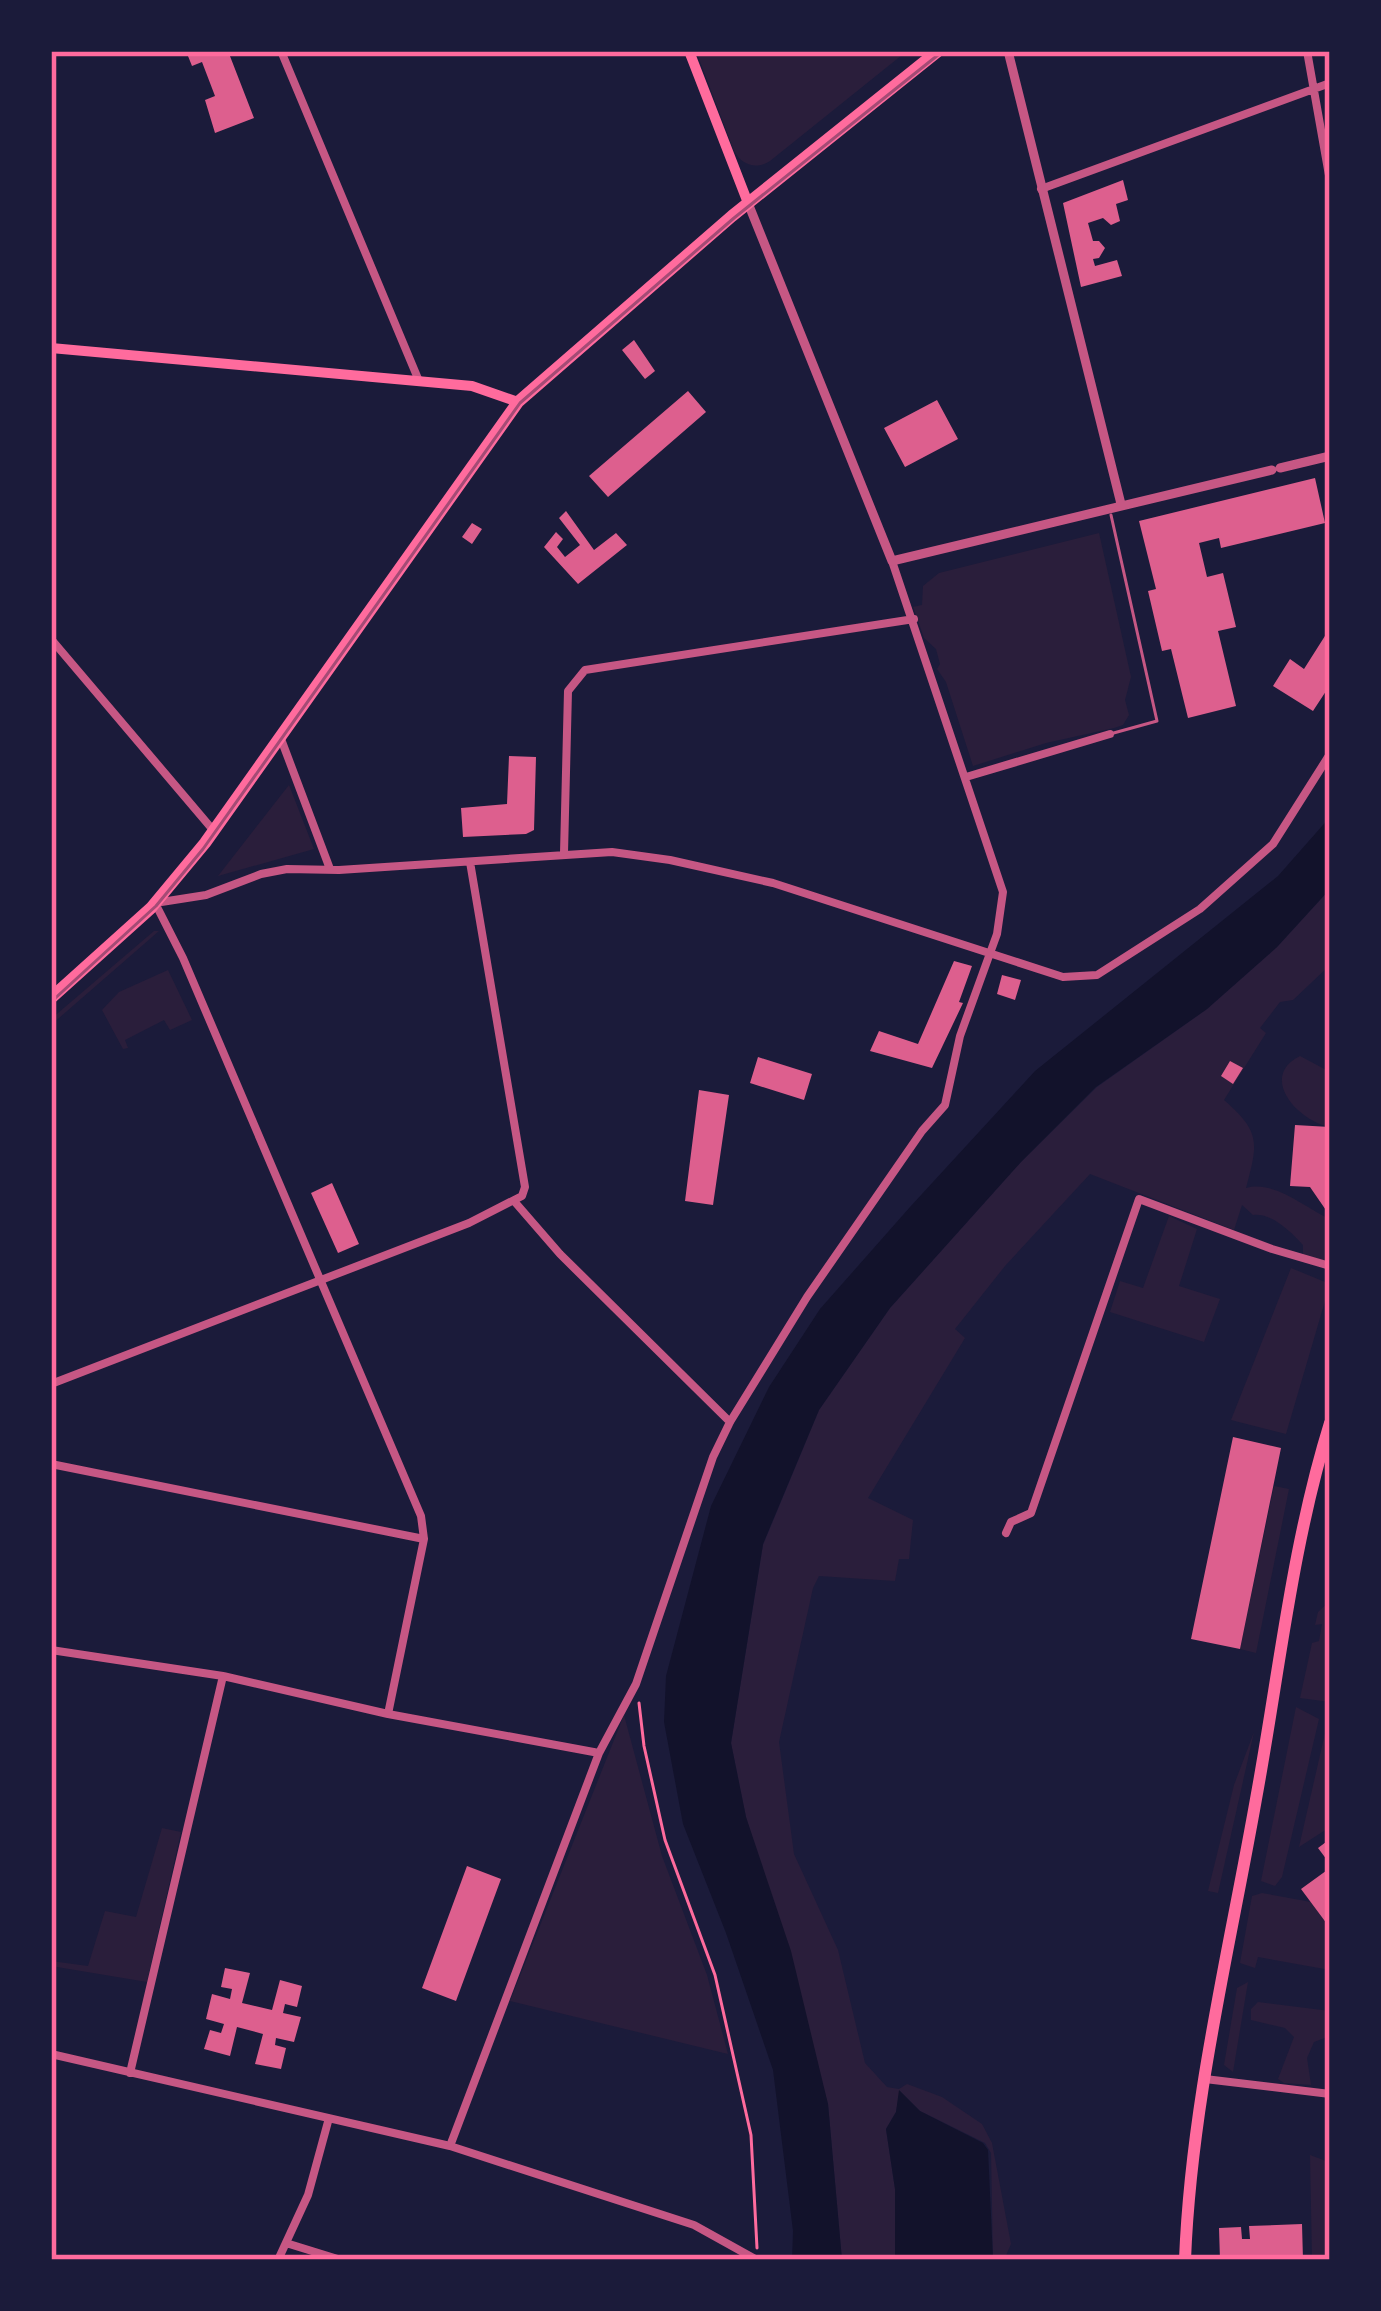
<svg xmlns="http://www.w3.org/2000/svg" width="1381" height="2311" viewBox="0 0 1381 2311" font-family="Rubik,sans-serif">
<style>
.green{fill:#2a1e3b}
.water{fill:#12122b}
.building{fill:#dd5f8e}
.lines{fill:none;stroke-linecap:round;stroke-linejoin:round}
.path{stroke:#ff6b9d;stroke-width:3}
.service{stroke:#c65784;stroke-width:3}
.minor{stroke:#c65784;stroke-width:8}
.tertiary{stroke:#c65784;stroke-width:9}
.secondary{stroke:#ff6b9d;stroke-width:10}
.primary{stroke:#ff6b9d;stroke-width:12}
.tram{stroke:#a44b75;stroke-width:3}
.neatline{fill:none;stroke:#ff6b9d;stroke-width:4.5}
</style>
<rect width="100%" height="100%" fill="#1b1b3a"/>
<path class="green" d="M696,51h211l-137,110c-14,9 -28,4 -36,-10z
M1099,533l32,144 -6,23 4,15 -6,10 -9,3 -68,15 -73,23 -27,-84 -9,-13 3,-5 -4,-15 -12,-11 -11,-31 9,-2 1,-19 16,-13z
M289,785l25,64 -96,27z
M1330,889v76l-37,35 -13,2 -20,26 6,5 -42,67c37,32 34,43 22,88 29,-8 59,20 84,31v44l-27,-9v-9c-13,-14 -31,-32 -50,-30l-11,-10 -8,25 -144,-56 -85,92 -50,63 10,9 -97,160 45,22 -4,39h-10l-4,22 -76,-5 -6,12 -34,154 15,112 44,96 27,113 22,24 12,2 8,-5 35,13 40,27 10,19 19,101 -7,16h-11l-2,-107 -6,-10 -65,-32 -20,-20 -4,21 -10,17 9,60v71h-53l-14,-156 -82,-287 -15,-74 32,-198 56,-135 71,-102 131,-146 76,-75 110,-78 70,-62z
M154,931h5l-108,94v-6z
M168,970l24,50 -22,10 -6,-10 -39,20 3,8 -5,1 -21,-39 17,-18z
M1300,1056l30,16v55c-32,-6 -72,-50 -30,-71z
M1169,1216l28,13 -18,57 41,13 -16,43 -94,-30 10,-31 23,7z
M1291,1268l39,16 -44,150 -55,-14z
M1274,1486l15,3 -33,164 -16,-4z
M1330,1601v101l-30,-4 12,-55 7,-2 3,-17 -7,1 3,-13z
M1296,1707l23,12 -37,158 -7,9 -14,-5z
M624,1715l38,141 45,119 21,79 -218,-53z
M1330,1717v110l-31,20 29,-127z
M1254,1732l-36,161 -10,-2 26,-106z
M162,1828l19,4 -34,150 -96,-16v-5l37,5 17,-55 31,6z
M1262,1893l49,9 19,26v42l-72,-13 -3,11 -15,-5 12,-67z
M1248,1982l-15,90 -9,-7 13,-77z
M1258,2002l72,9v25l-16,6 -7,16 4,27 -27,-2 -6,-4 16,-42 -9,-9 -34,-8v-11z
M1310,2155l16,6 4,7v92h-18z"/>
<path class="water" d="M1330,817v72l-53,58 -70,62 -111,78 -75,75 -131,146 -71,102 -56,134 -32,199 15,74 45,134 37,153 14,156h-50l1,-29 -20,-161 -47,-137 -43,-109 -19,-102 2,-46 45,-170 58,-119 51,-78 90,-102 125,-136 243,-195z
M899,2090l21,21 63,32 5,7 5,110h-98v-71l-9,-60 10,-17z"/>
<path class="building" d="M186,51h42l26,67 -39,15 -10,-33 10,-4 -13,-34 -10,4z
M1123,180l5,20 -12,4 4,17 -9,4 -8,-7 -15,5 5,18h6l6,7 -6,10 -6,1 2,7 22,-6 5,16 -41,11 -18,-84z
M634,340l21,31 -10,8 -23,-29z
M688,391l18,21 -98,85 -19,-21z
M937,400l21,39 -53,28 -21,-39z
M1315,478l10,45 -104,25 -2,-10 -20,5 8,34 16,-4 13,54 -18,4 18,75 -48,12 -17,-69 -9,2 -14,-60 8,-2 -17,-68z
M566,511l28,39 22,-17 11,12 -49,39 -34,-37 12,-15 7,7 -6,8 8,10 15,-12 -21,-27z
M472,523l10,6 -10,15 -10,-7z
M1330,628v57l-17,26 -40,-25 17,-27 14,10z
M509,756l27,1 -2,73 -8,4 -63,3 -2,-29 46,-4z
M954,961l18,5 -13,36 4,1 -31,65 -62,-17 9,-20 39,13z
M1002,975l19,5 -6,20 -18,-6z
M758,1057l54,17 -8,26 -54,-17z
M1230,1061l13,7 -10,16 -12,-8z
M699,1090l30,5 -16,110 -28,-4z
M1295,1125l35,2v89l-20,-29 -20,-1z
M332,1183l27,61 -21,9 -27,-60z
M1233,1437l48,11 -41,201 -49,-10z
M1330,1839v25l-12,-16z
M467,1866l34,13 -45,122 -34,-13z
M1330,1868v60l-29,-39z
M225,1968l25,5 -8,30 30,7 8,-30 22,6 -5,21 -12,-3 -2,9 18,4 -7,25 -18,-4 -1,7 11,3 -5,21 -26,-5 8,-30 -26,-7 -7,29 -26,-7 6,-19 11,3 3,-9 -18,-5 6,-25 18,5 2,-10 -11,-2z
M1302,2224l1,36h-83l-1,-32 22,-1 1,12h8l-1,-13z"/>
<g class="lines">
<path class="path" d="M639,1703l5,43 21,94 50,135 36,160 6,113"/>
<path class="service" d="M1110,734l47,-13 -46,-206"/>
<path class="minor" d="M281,51l138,330
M1307,51l23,130
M1041,189l289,-106
M51,639l162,191
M281,739l49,130
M966,777l144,-43
M564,853l4,-162 17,-21 329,-51
M514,1201l46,53 170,168
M51,1384l418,-161 53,-27 3,-9 -55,-325
M51,1464l373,75
M1006,1533l5,-11 20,-9 108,-314 133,50 58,17
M51,1650l172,26 165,38 211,39
M388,1714l36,-175 -3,-23 -238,-558 -28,-55 51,-8 55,-21 26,-5 52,1 273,-18 58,8 103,23 290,94 34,-2 103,-66 73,-65 57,-90
M51,2054l399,92 244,79 63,35
M130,2073l93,-397
M1205,2079l125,15
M450,2146l149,-393 37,-69 77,-227 17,-35 77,-125 115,-166 23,-26 15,-69 37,-102 6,-42 -111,-331
M286,2243l55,17
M278,2260l30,-65 21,-77"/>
<path class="tertiary" d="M1008,51l113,453
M748,203l144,358 380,-91
M1280,468l50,-12"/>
<path class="secondary" d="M689,51l59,152
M51,348l421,38 46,16"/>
<path class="primary" d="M51,998l100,-90 54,-65 313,-441 214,-186 206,-165
M1185,2260c6,-155 44,-308 71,-461 23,-125 36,-254 74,-376"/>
<path class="tram" d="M51,1002l105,-96 47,-57 317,-446 214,-185 209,-167"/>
</g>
<rect width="1381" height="2311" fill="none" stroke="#1b1b3a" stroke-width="108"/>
<rect x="54" y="54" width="1273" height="2203" class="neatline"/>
</svg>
